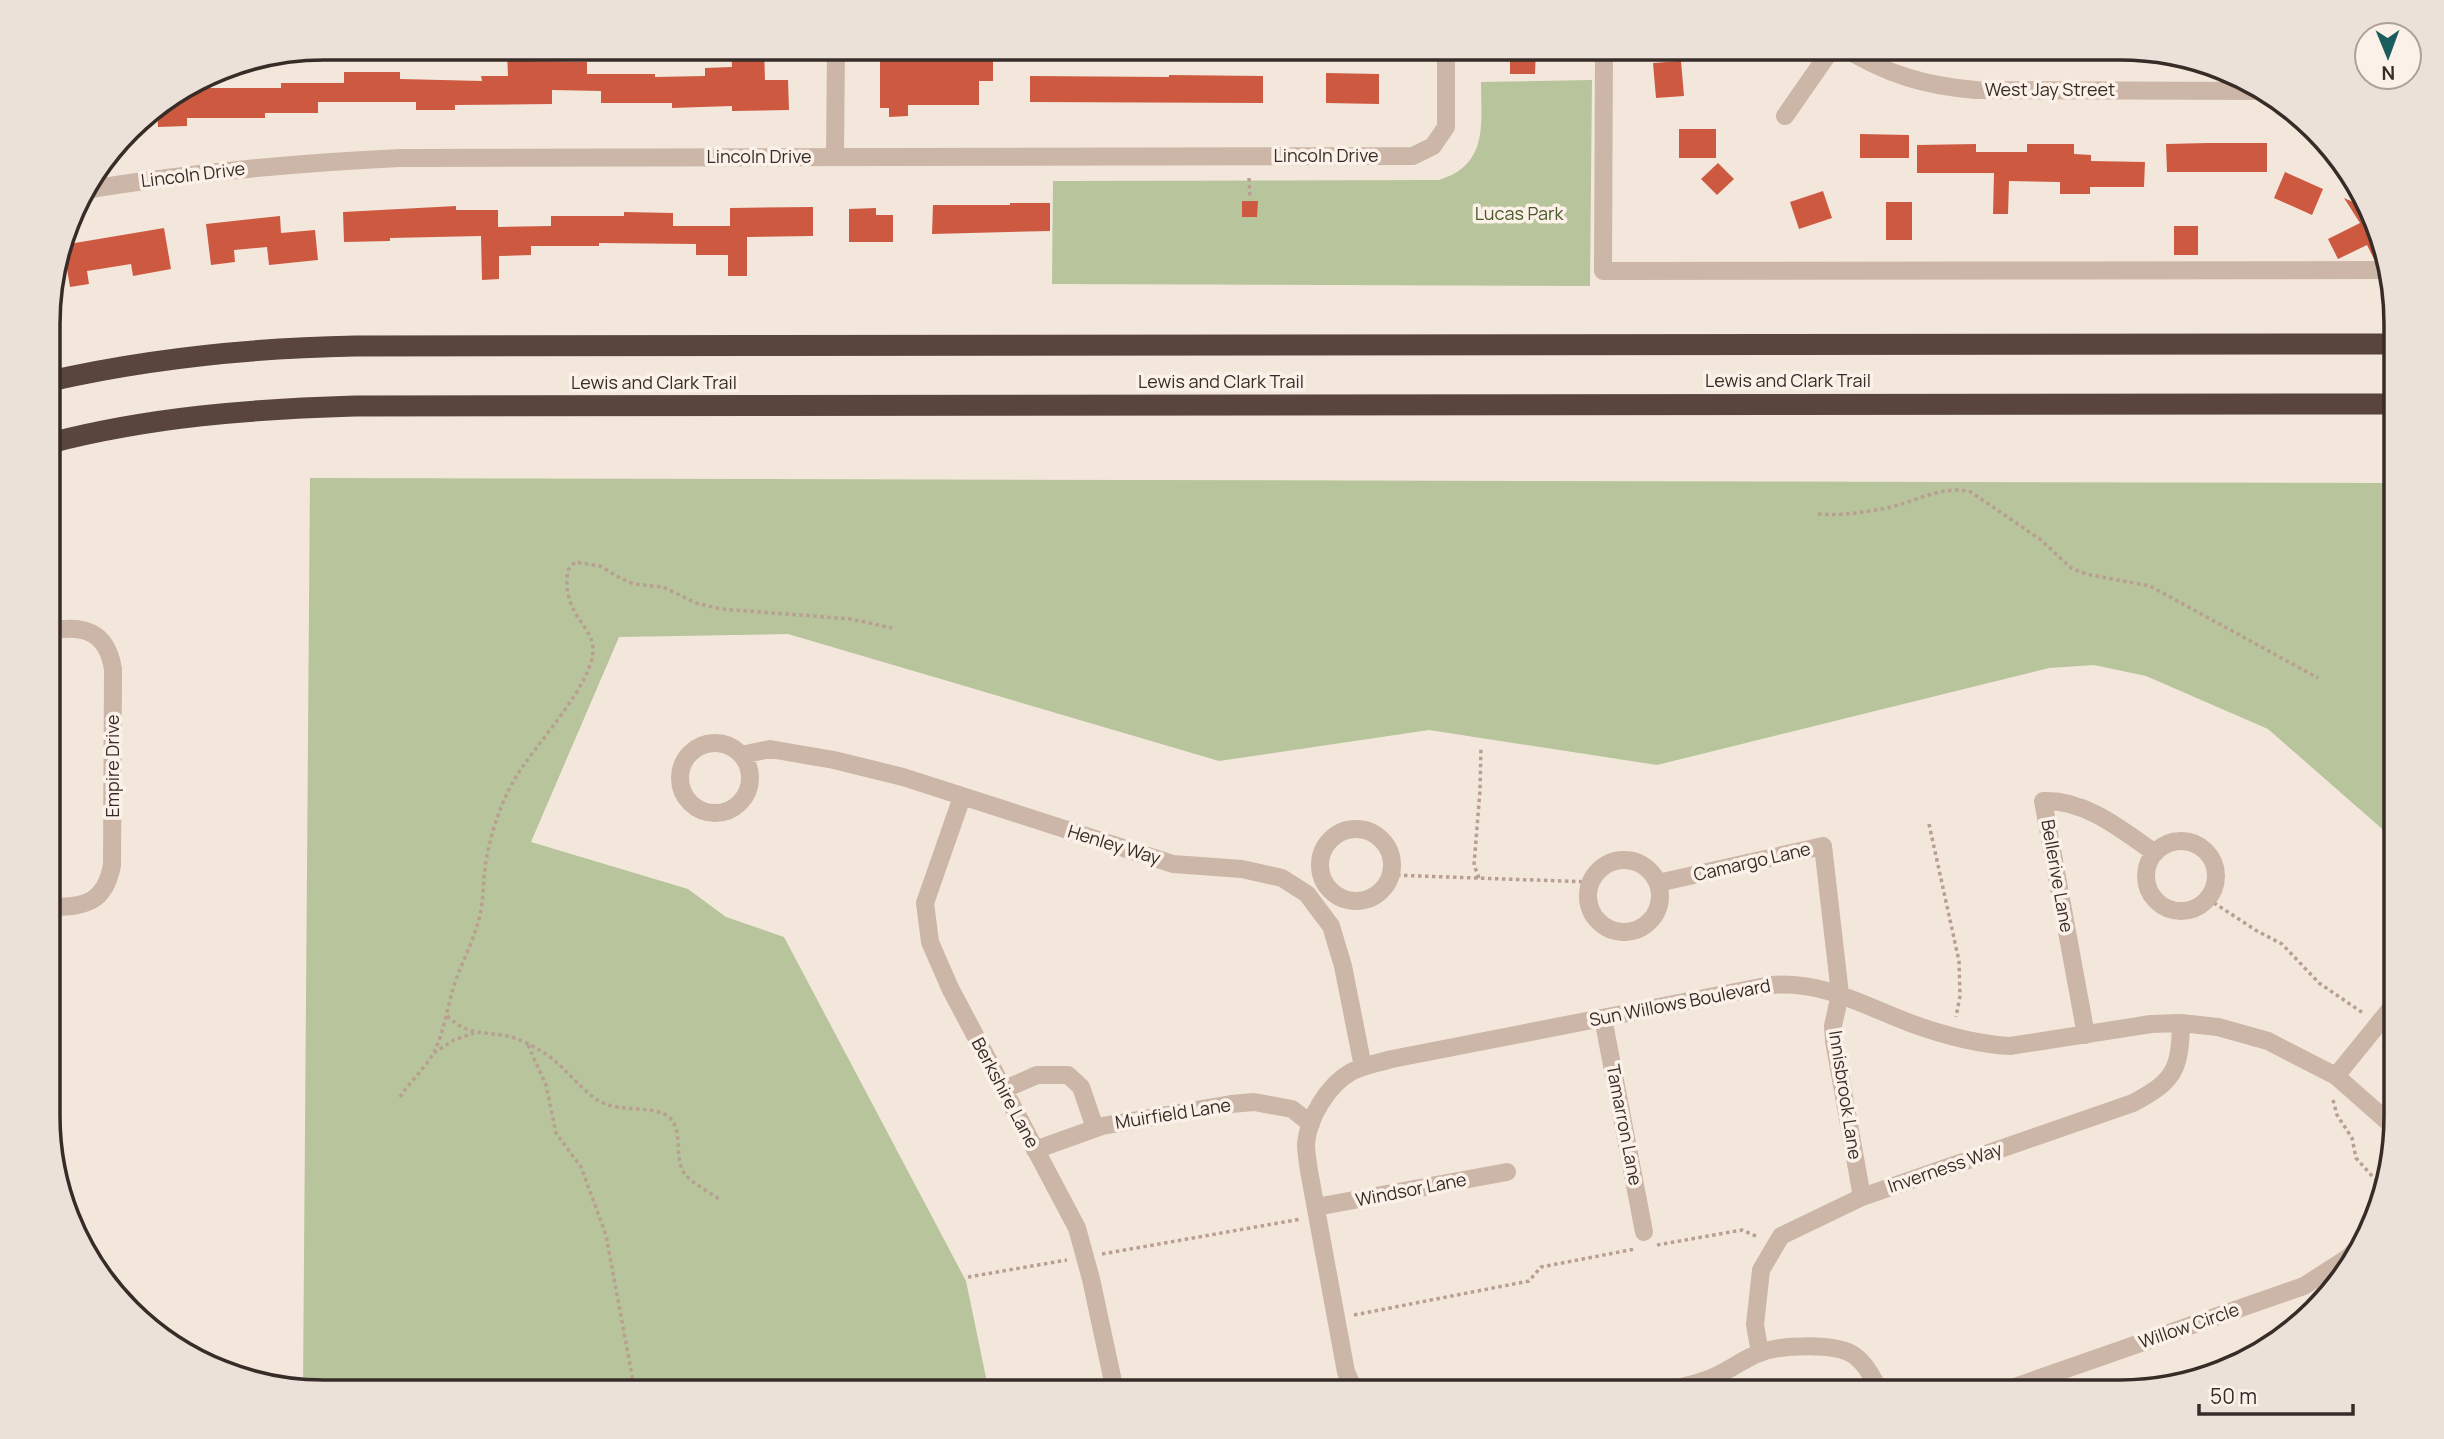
<svg xmlns="http://www.w3.org/2000/svg" width="2444" height="1439" viewBox="0 0 2444 1439" font-family="Manrope,sans-serif">
<style>
.green{fill:#b8c49b}
.building{fill:#cd5a40}
.lines{fill:none;stroke-linecap:round;stroke-linejoin:round}
.path{stroke:#b89f91;stroke-width:3.5;stroke-dasharray:3.5 3.5;stroke-linecap:butt}
.minor{stroke:#ccb6a7;stroke-width:18}
.highway{stroke:#5a453e;stroke-width:21}
.labels{text-anchor:middle;stroke-width:7;stroke-linejoin:round;paint-order:stroke}
.street-label{font-size:18px;fill:#382c28;stroke:#fbf1e8}
.park-label{font-size:18px;fill:#4a582a;stroke:#fbf1e8}
.rim{fill:none;stroke:#382c28;stroke-width:3.5}
</style>
<rect width="100%" height="100%" fill="#f3e7dc"/>
<path class="green" d="M1592,80l-2,206 -538,-2 1,-103 386,-1c50,-15 42,-57 42,-98z
M310,478l2086,5v358l-128,-112 -122,-53 -52,-11 -45,3 -392,97 -228,-35 -210,31 -431,-127 -169,3 -88,205 157,47 38,28 58,20 182,344 23,111h-666l-20,-3z"/>
<path class="building" d="M731,47h33l1,33h23l1,30 -57,1v-5l-60,2v-5h-71v-12l-49,-1v14l-97,1v5h-39v-8h-98v11h-53v5h-78v8l-29,1 -1,-21 29,-18h95v-5h63v-11h56v7l82,2 -1,-5h27l-1,-23h22v8l58,1v12h68v3l50,-1v-8l27,-1z
M909,47h24l1,10h59v24h-14v24h-71v11l-19,1v-9h-9v-47h29z
M1510,47h26l-1,27h-25z
M1681,61l3,35 -28,2 -3,-35z
M1326,73l53,1v30l-53,-1z
M1169,75l94,1v27l-233,-1v-26l139,1z
M1679,129h37v29h-37z
M1860,134l49,1v23h-49z
M2208,143h59v29h-100l-1,-28z
M1976,144v8h51v-8h47v10l17,1v6l54,1 -1,25h-54v7h-30v-12l-51,-1 -1,33h-15l1,-41h-77v-28z
M1718,163l16,16 -17,16 -16,-16z
M2285,172l38,17 -11,26 -38,-17z
M1823,191l9,27 -33,11 -9,-27z
M2344,198l25,11 13,26 5,24h-13l-7,-14 -29,14 -10,-20 32,-16z
M1242,201h16l-1,16h-15z
M1886,202h26v38h-26z
M1010,203h40v28l-118,3 1,-29h77z
M456,206v4h42v17l53,-1v-10h73v-4l49,1v13h57v-18l83,-1v29l-66,1v39h-19v-21h-32v-11l-97,-1v3h-68v9l-32,1v23l-17,1 -1,-44 -91,2v3l-46,1 -1,-30z
M876,208v7h17v27h-44v-33z
M280,216l1,17 34,-3 3,30 -49,5 -2,-18 -33,3 1,12 -24,3 -5,-41z
M2174,226h24v29h-24z
M164,228l7,41 -38,7 -2,-12 -44,7 2,13 -19,3 -7,-42z"/>
<g class="lines">
<path class="path" d="M1249,178l1,21
M1818,514c26,2 51,-2 77,-8 25,-7 50,-21 76,-14l70,48 30,28 15,6 64,12 168,92
M1929,824l30,137 1,35 -4,21
M1390,875l201,7
M1479,878l-5,-13 6,-75 1,-43
M2208,899l49,32 25,13 37,39 44,30
M447,1016c22,20 34,15 60,20 11,2 24,9 34,15 23,13 42,43 62,52 19,9 54,2 67,15 14,15 3,40 15,56 8,10 25,18 35,26
M528,1045l18,40 10,48 25,34 25,68 29,157
M434,1053l20,-13 20,-7
M400,1097c10,-16 27,-30 35,-47 9,-19 12,-41 18,-61 7,-24 20,-46 26,-70 5,-19 4,-39 7,-58 5,-28 14,-56 28,-81 18,-32 80,-96 79,-131 0,-13 -10,-23 -16,-33 -9,-15 -12,-29 -9,-46l7,-8 25,4 22,13 12,5 29,3 33,16 25,6 130,10 41,9
M2333,1100l4,15 15,23 4,20 17,19 8,6
M1657,1245l85,-15 16,7
M1102,1254l199,-35
M968,1277l99,-17
M1354,1315l175,-34 12,-14 94,-18"/>
<path class="minor" d="M1604,47l-1,224 786,-1
M1843,47c42,27 83,39 133,43l290,1
M1785,116l48,-69
M835,157l1,-110
M84,190c105,-17 210,-27 316,-32l1013,-2 20,-10 13,-19v-80
M50,631c34,-7 57,1 63,38l-1,196c-7,38 -27,42 -62,42
M680 778a35 35 0 1 1 70 0a35 35 0 1 1-70 0Z
M741,755l29,-6 64,11 69,17 270,87 69,5 40,9 25,16 24,32 12,40 20,101
M962,797l-37,106 5,39 20,46 127,240 14,51 24,112
M1320 865a36 36 0 1 1 72 0a36 36 0 1 1-72 0Z
M2146 876a35 35 0 1 1 70 0a35 35 0 1 1-70 0Z
M1588 896a36 36 0 1 1 72 0a36 36 0 1 1-72 0Z
M1658,883l165,-37 17,148 -7,32 1,15 28,156
M1603,1018l41,214
M2086,1035l-43,-234c42,-2 79,29 112,52
M2336,1076l60,-74
M1003,1090l34,-15h31l13,12 14,41
M1035,1150l67,-24 129,-22 23,-2 38,7 19,15
M1316,1207l191,-35
M1760,1353l-5,-28 6,-55 20,-34 81,-39 271,-94c42,-22 47,-34 48,-80
M1355,1391l-9,-19 -37,-201c-1,-8 -3,-18 -3,-27 2,-26 22,-59 45,-72 13,-7 27,-9 41,-13l379,-74c53,-4 91,20 139,38 33,12 65,21 100,23l141,-22 30,-1 37,4 50,14 68,35 60,53
M1664,1391c14,-3 29,-6 42,-11 19,-6 35,-20 53,-27 21,-8 78,-11 96,3 12,9 18,23 25,35
M2003,1391l301,-105 45,-29 14,-15"/>
<path class="highway" d="M50,381c101,-23 202,-33 305,-35l2041,-2
M50,443c100,-26 202,-34 305,-37l2041,-2"/>
</g>
<g class="labels">
<g class="street-label">
<text x="2050" y="96">West Jay Street</text>
<text x="1326" y="162">Lincoln Drive</text>
<text x="759" y="163">Lincoln Drive</text>
<text transform="translate(193 175) rotate(-7)" y="6">Lincoln Drive</text>
<text x="1788" y="387">Lewis and Clark Trail</text>
<text x="1221" y="388">Lewis and Clark Trail</text>
<text x="654" y="389">Lewis and Clark Trail</text>
<text transform="translate(113 766) rotate(-90)" y="6">Empire Drive</text>
<text transform="translate(1114 845) rotate(17)" y="6">Henley Way</text>
<text transform="translate(1752 862) rotate(-13)" y="6">Camargo Lane</text>
<text transform="translate(2057 876) rotate(80)" y="6">Bellerive Lane</text>
<text transform="translate(1680 1003) rotate(-11)" y="6">Sun Willows Boulevard</text>
<text transform="translate(1005 1093) rotate(62)" y="6">Berkshire Lane</text>
<text transform="translate(1845 1095) rotate(81)" y="6">Innisbrook Lane</text>
<text transform="translate(1173 1114) rotate(-9)" y="6">Muirfield Lane</text>
<text transform="translate(1624 1125) rotate(79)" y="6">Tamarron Lane</text>
<text transform="translate(1945 1168) rotate(-19)" y="6">Inverness Way</text>
<text transform="translate(1411 1190) rotate(-11)" y="6">Windsor Lane</text>
<text transform="translate(2189 1326) rotate(-19)" y="6">Willow Circle</text>
</g>
<g class="park-label">
<text x="1519" y="220">Lucas Park</text>
</g>
</g>
<path d="M0 0H2444V1439H0ZM324 60H2120A264 264 0 0 1 2384 324V1116A264 264 0 0 1 2120 1380H324A264 264 0 0 1 60 1116V324A264 264 0 0 1 324 60Z" fill="#ebe1d9" fill-rule="evenodd"/>
<path class="rim" d="M324 60H2120A264 264 0 0 1 2384 324V1116A264 264 0 0 1 2120 1380H324A264 264 0 0 1 60 1116V324A264 264 0 0 1 324 60Z"/>
<g transform="translate(2388 56) rotate(179)"><circle r="33" fill="#fbf1e8" stroke="#ada29b" stroke-width="2"/>
<path d="M0-5L12 26L0 18L-12 26Z" fill="#1b5c5c"/>
<text y="-10" font-size="19" font-weight="bold" text-anchor="middle" fill="#382c28">N</text>
</g>
<path d="M2199 1404v10h154v-10" fill="none" stroke="#382c28" stroke-width="3.5"/>
<text x="2210" y="1404" font-size="21" fill="#382c28" stroke="#fbf1e8" stroke-width="5" paint-order="stroke">50 m</text>
</svg>
